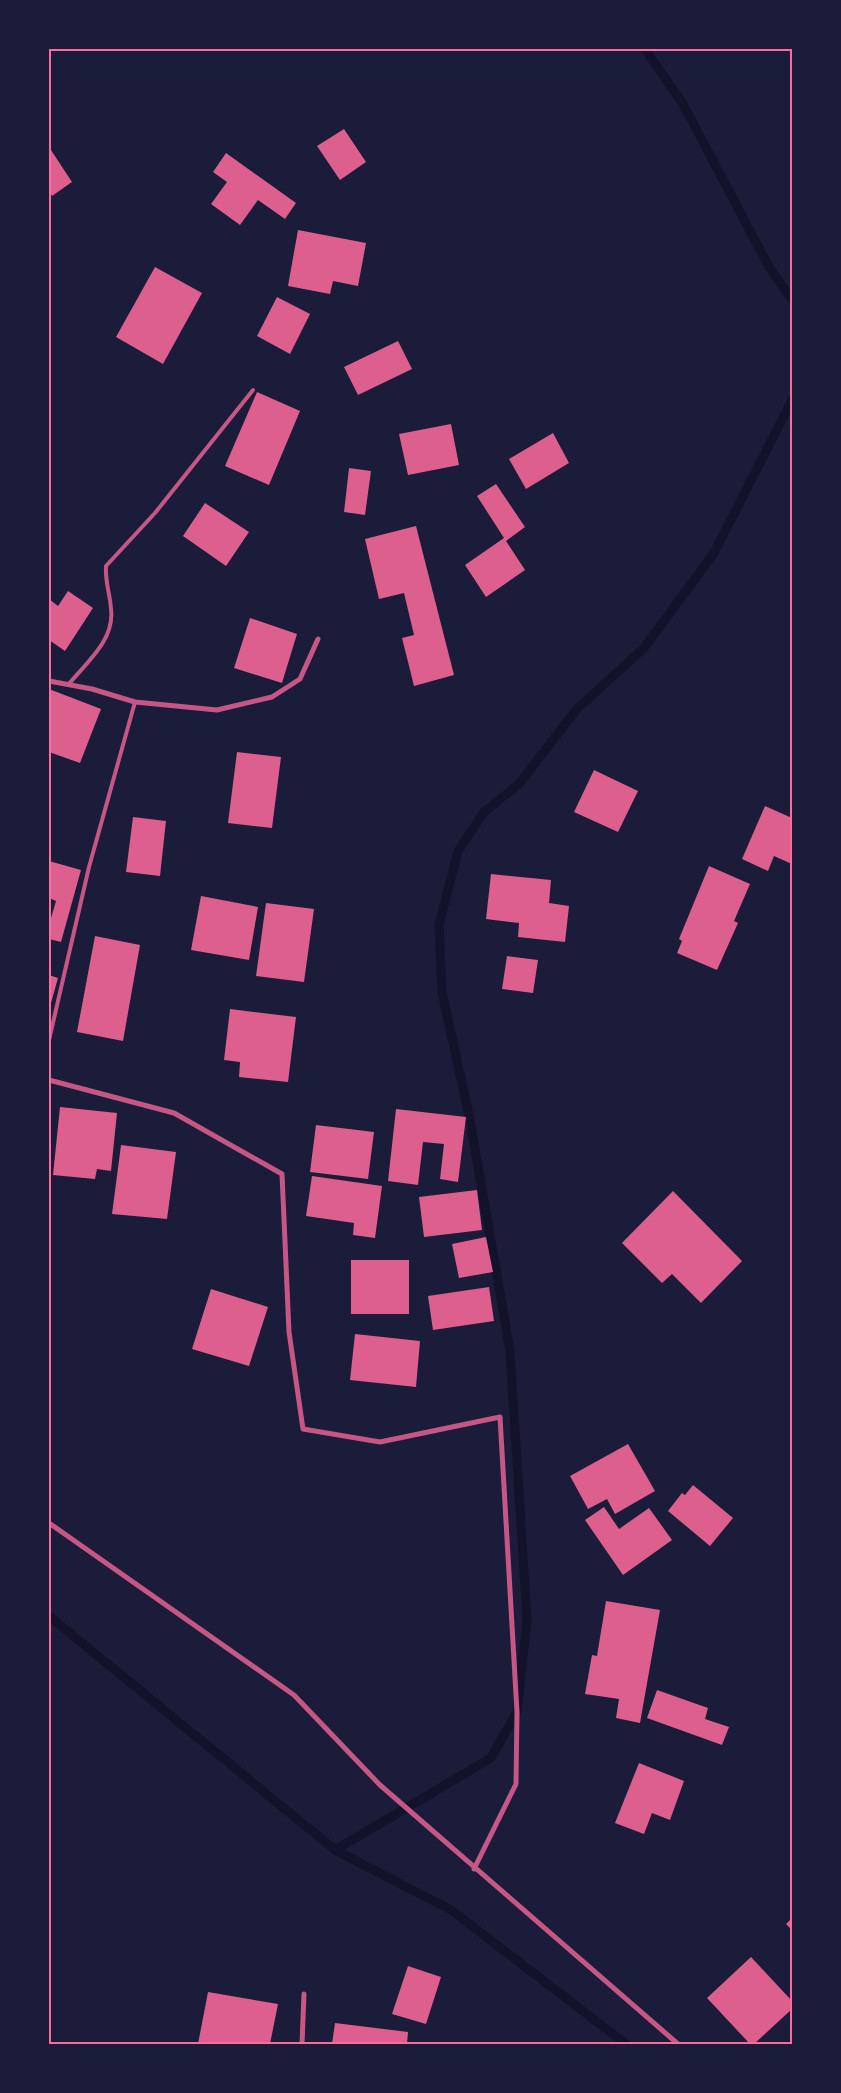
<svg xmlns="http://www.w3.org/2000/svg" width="841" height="2093" viewBox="0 0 841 2093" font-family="Jost,sans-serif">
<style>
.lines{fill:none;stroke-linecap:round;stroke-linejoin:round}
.stream{stroke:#12122b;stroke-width:9}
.building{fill:#dd5f8e}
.service{stroke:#c65784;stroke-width:4}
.minor{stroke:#c65784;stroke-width:5}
.neatline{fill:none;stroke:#ff6b9d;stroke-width:2}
</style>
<rect width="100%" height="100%" fill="#1b1b3a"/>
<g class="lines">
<path class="stream" d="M645,49l38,55 85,161 24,35
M49,1616l286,234 116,60 175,134
M335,1850l156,-92 26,-46 10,-92 -17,-269 -40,-231 -28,-128 -3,-67 19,-74 26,-39 35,-28 57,-74 68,-62 70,-95 78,-153"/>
</g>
<path class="building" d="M344,129l22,33 -26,18 -23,-34z
M49,147l23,35 -20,14 -3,-5z
M226,153l70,50 -11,16 -27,-19 -18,25 -29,-21 16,-22 -14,-10z
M298,230l68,13 -8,43 -25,-5 -3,13 -42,-8z
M155,267l47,26 -39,71 -47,-27z
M277,297l33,17 -20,40 -33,-18z
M398,341l14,28 -54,26 -14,-28z
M257,392l43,19 -31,74 -44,-19z
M451,424l8,41 -51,10 -9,-41z
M553,433l16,30 -43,26 -17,-30z
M349,468l22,3 -6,44 -21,-3z
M496,484l29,43 -19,14 19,29 -39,27 -21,-32 39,-27 -27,-42z
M205,503l44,29 -23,34 -43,-30z
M416,526l38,149 -40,11 -12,-48 12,-3 -10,-42 -25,6 -14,-60z
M68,591l25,17 -28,43 -16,-11v-41l9,7z
M250,618l47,16 -15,49 -48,-15z
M49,689l52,20 -21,54 -31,-11z
M237,752l44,5 -9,71 -44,-5z
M594,770l44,21 -20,41 -44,-20z
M765,806l27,12v46l-18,-8 -6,15 -26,-12z
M133,817l33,4 -6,55 -34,-4z
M49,861l32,9 -20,72 -12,-3v-22l2,1 5,-17 -7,-3z
M709,866l41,18 -16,37 4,2 -21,47 -40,-17 5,-12 -3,-2z
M491,874l60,6 -2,23 20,3 -4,36 -47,-5 1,-14 -33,-4z
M201,896l57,11 -9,53 -58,-10z
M266,903l48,6 -10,73 -48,-6z
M95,936l45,9 -17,96 -46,-9z
M507,956l31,4 -5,33 -31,-4z
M49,975l9,3 -9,32z
M230,1009l66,8 -8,65 -49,-5 1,-15 -16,-2z
M60,1107l57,6 -6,58 -14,-2 -2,10 -42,-4z
M396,1109l70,8 -8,65 -18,-3 4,-35 -21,-2 -5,43 -30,-4z
M316,1125l58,7 -6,47 -58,-7z
M121,1145l55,7 -9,67 -55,-5z
M312,1176l70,10 -7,52 -22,-3 1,-12 -48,-7z
M477,1190l5,40 -58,7 -5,-40z
M673,1191l69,70 -41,42 -29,-29 -10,9 -40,-40z
M486,1237l7,35 -34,6 -7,-34z
M351,1260h58v54h-58z
M489,1287l5,34 -61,9 -5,-34z
M211,1289l57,18 -19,59 -57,-17z
M355,1334l65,7 -4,46 -66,-7z
M628,1444l27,47 -40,23 -8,-15 -19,10 -18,-33z
M693,1485l40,33 -23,28 -42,-35 14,-18 3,2z
M604,1507l15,22 30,-21 23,32 -49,35 -38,-55z
M606,1601l54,9 -20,113 -24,-5 3,-19 -34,-5 7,-39 5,1z
M657,1690l51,18 -3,11 24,8 -7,18 -75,-27z
M639,1763l45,18 -14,39 -18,-7 -8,21 -29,-11z
M792,1918v12l-6,-6z
M751,1957l41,44v8l-38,35h-4l-43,-46z
M408,1966l33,11 -15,47 -34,-10z
M208,1992l70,12 -8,40h-72z
M335,2023l73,9 -1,12h-75z"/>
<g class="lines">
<path class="service" d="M68,685c18,-22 47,-45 43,-76 -1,-16 -6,-26 -5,-43l49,-53 98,-123
M49,1040l40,-173 46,-165"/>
<path class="minor" d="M49,681l43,8 43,13 82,8 55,-13 28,-18 18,-40
M49,1080l125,33 108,61 7,158 14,97 77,13 120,-25 17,295 -1,72 -42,85
M49,1523l245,172 86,90 298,259
M302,2044l2,-50"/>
</g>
<rect width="841" height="2093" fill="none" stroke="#1b1b3a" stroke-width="100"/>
<rect x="50" y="50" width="741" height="1993" class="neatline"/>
</svg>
